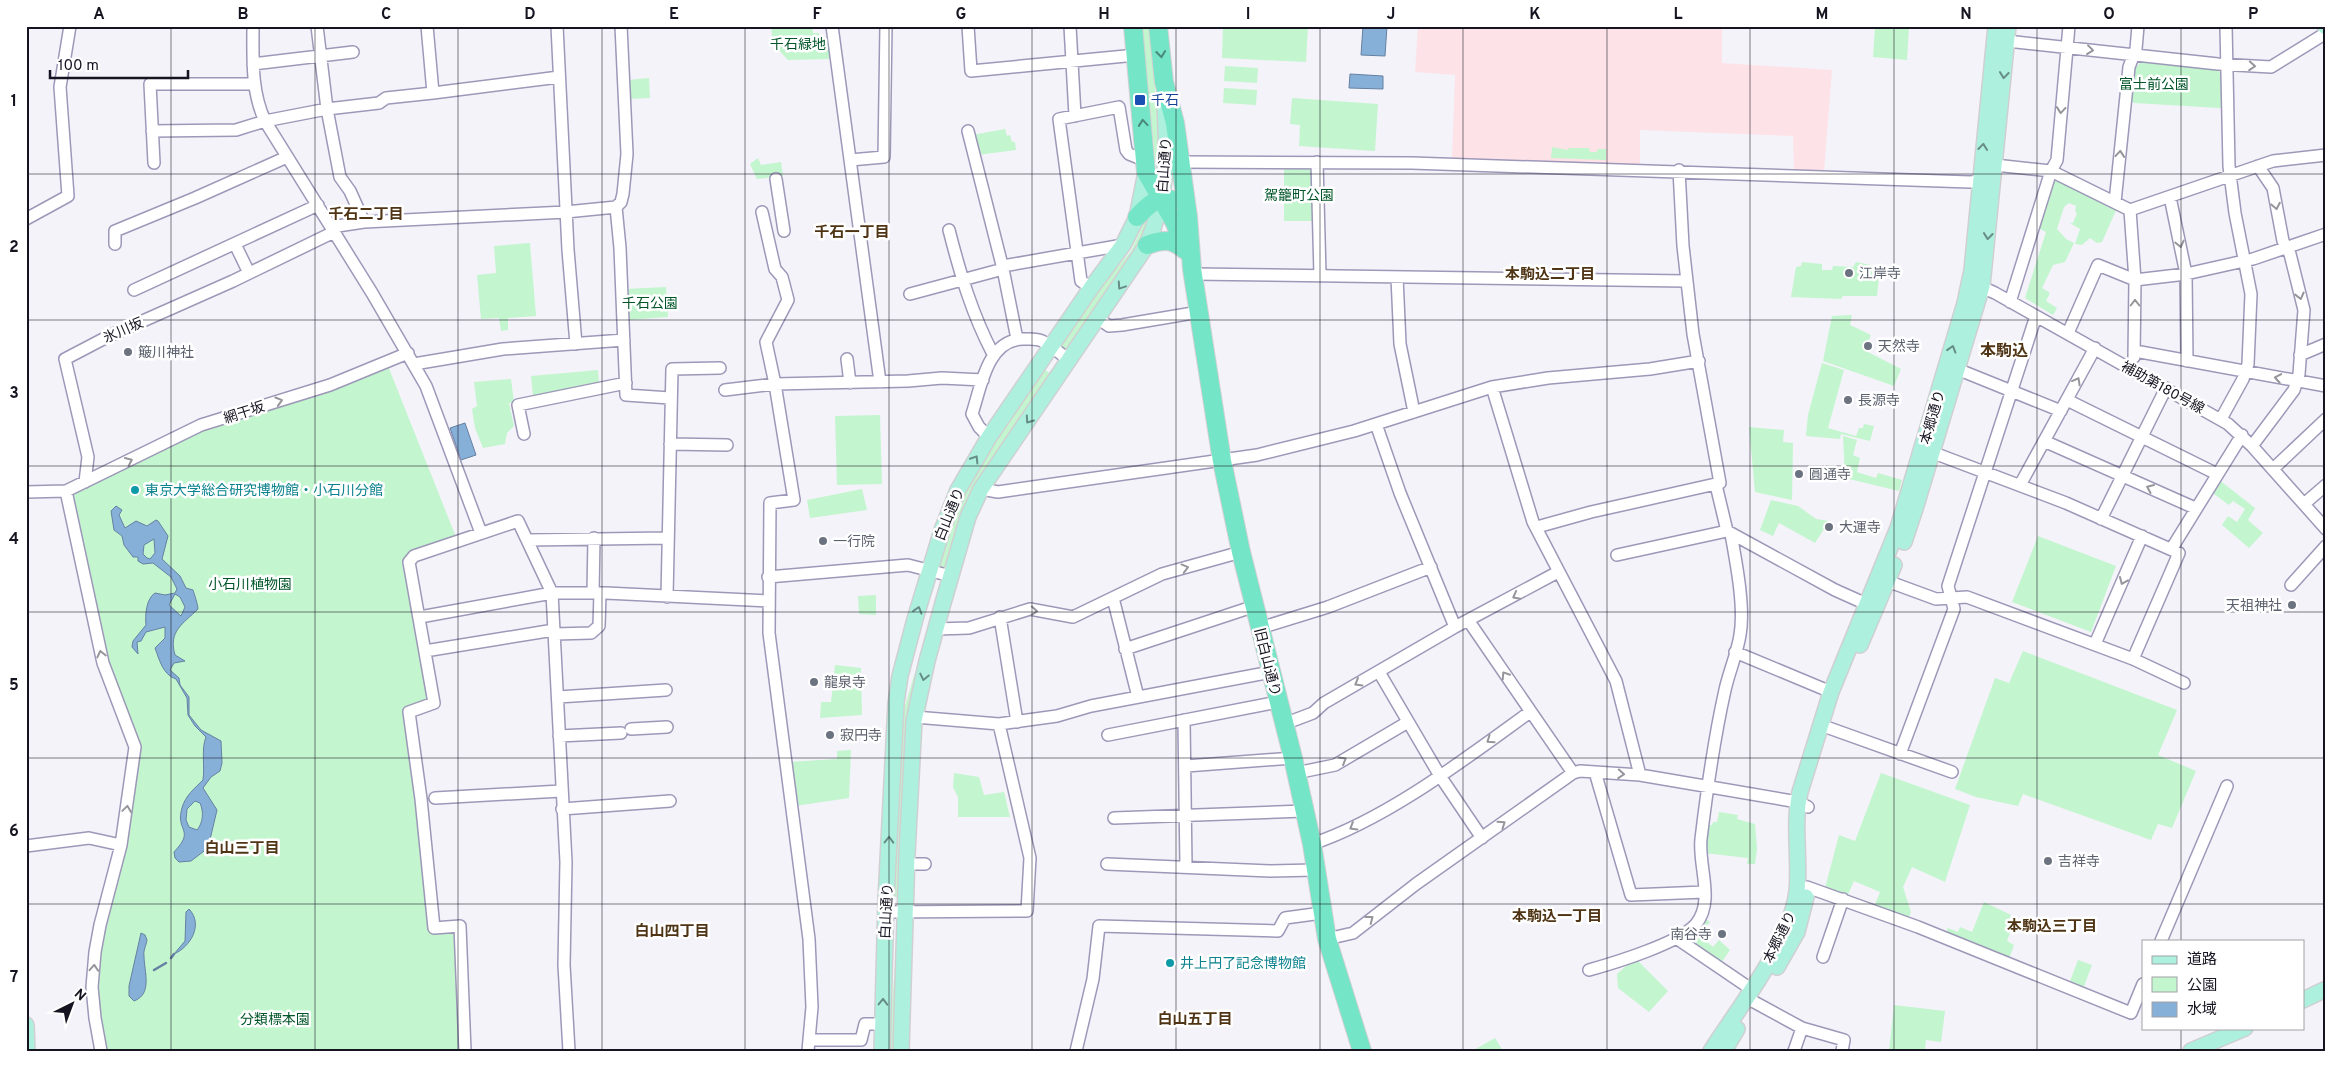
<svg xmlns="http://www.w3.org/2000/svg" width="2352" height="1077" viewBox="0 0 2352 1077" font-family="Overpass,'Noto Sans JP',sans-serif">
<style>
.commercial{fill:#fde3e7}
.green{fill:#c3f5ce}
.water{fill:#87b0d9;stroke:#6581a2;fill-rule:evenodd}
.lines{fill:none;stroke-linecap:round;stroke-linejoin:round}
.stream{stroke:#6581a2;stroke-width:2.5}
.minor-casing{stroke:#9d98b8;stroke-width:14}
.major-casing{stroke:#d0d0d2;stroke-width:18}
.highway-casing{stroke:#d0d0d2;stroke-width:20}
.minor{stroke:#fff;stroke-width:11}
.major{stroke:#acf0dd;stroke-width:15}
.highway{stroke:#74e6c7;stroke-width:18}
.oneway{stroke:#96959b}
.oneway2{stroke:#4a887c}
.oneway3{stroke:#688d88}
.grid{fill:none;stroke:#161420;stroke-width:1;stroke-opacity:0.55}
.transit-dot{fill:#1a4fb4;stroke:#fff;stroke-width:2}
.worship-dot{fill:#6b7280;stroke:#fff;stroke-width:2}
.culture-dot{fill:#0f9aa8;stroke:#fff;stroke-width:2}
.labels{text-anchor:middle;stroke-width:5;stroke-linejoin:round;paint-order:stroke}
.park-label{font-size:14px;fill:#005528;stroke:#fff}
.transit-label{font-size:14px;fill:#164399;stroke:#fff;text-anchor:start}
.street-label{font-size:14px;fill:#161420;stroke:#fff}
.worship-label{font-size:14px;fill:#5b616d;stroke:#fff;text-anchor:start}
.culture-label{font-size:14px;fill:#0d838f;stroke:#fff;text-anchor:start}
.neighbourhood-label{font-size:15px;font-weight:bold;fill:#4f3515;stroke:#fff}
.quarter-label{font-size:16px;font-weight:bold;fill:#4f3515;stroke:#fff}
.neatline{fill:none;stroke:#161420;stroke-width:2}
.grid-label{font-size:16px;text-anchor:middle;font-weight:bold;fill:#161420}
</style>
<rect width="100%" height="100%" fill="#f4f3fa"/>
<path class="commercial" d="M1418,26h304v37l110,7 -8,102 -30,-1 -1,-35 -153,-6v36l-188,-7 3,-84 -40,-3z"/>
<path class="green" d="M771,26h19v3l22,-3 1,7h6l2,8 8,-2 4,15 -4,5 -41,1 -15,-16z
M1142,26h8l10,120 -3,33z
M1223,26h85l-2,36 -84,-4z
M1875,26h34l-2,34 -34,-3z
M2142,61l74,7 5,6 1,32 -2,2 -86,-5 -5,-5 3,-27z
M1225,66l33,2 -1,15 -33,-2z
M649,78l1,20 -20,1 -2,-19z
M1224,88l33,2 -1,15 -33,-2z
M1292,98l86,6 -3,47 -76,-5 1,-21 -10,-1z
M1005,129l2,7 3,-1 2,7h3l1,8 -39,5 -5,-20z
M1552,147l16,3 1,-2h20l1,4h7v-3h9v11l-55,-2z
M758,158l3,7 20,-3 2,14 -26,3 -7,-15z
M1314,168v53h-30v-52z
M2052,174l65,34 -15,34 -5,1 -7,-5 -8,7 -7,-1 5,-15 -10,-6h3l4,-10 -2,-2 1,-5 -7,-3 -5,4 -7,22 9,10 8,4 -9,19 -12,3 -11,23 8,5 -4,8 11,7 -4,7 -28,-17 21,-66 -11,-6z
M1144,223l4,2 -8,20 -74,106 -4,-2 -1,-4 36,-53 34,-41z
M530,243l6,73 -28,2v12l-7,1 -2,-13 -18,1 -4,-44 19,-2 -2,-27z
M1802,262l20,2v6h10l1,-4 20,1 3,-5 24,5 -3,29h-34l-2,3 -50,-2 5,-30 5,-1z
M666,287l2,30 -41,3 -2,-31z
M1852,315l-2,10 21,10 -7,15 37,19 -7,17 -71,-25 9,-45z
M1822,363l22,7 -16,58 28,8 3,-8h4l1,-4 10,2 -4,15 -29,-7 -1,5 -34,-3 2,-21z
M388,366l68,171 -43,16 18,149 -24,8 24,220 25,-1 6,122h-356l-7,-25 -3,-50 9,-57 21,-75 15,-95 -11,-31 -25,-59 -36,-164 61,-28 75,-39z
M1044,369l7,5 -56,81 -15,26 -34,87 -6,1c-2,-8 3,-18 6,-26 20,-65 60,-119 98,-174z
M598,370l1,12 -66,14 -2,-20z
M511,379l3,23 -5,1 5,23 -7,7 -2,11 -22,4 -8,-20 -3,-19 5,-3 -3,-24z
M880,415l2,69 -45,1 -2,-69z
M1749,427l35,3 -1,12 10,1 -1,57 -37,-8z
M1843,436l14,4 -4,15 7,3 -3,14 19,6 2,-5 24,7 -3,11 -54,-13z
M2218,479l37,29 -7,12 15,13 -14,15 -27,-23 6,-9 9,6 8,-13 -12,-8 -4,4 -19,-14z
M862,489l5,21 -57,8 -3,-18z
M1771,500l27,6 18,13 13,2 -14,22 -36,-20 -6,13 -13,-6z
M2038,536l78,30 -25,66 -79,-30z
M876,595v20l-17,-1 -1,-18z
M926,636l-26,261h-8l9,-178z
M2023,651l154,59 -19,45 38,16 -24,57 -14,-4 -7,16 -128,-46 -5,12 -42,-9 -21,-8 40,-111 14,5z
M835,665l26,3 1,47 -42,3 1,-16h10z
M851,750l-2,48 -54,8 -7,-44 49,-3v-8z
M954,773l25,4 5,18 20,-3 6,25h-52v-20l-5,-10z
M1881,773l89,32 -25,77 -33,-15 -9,20 8,25 -3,8 -34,-13 6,-15 -26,-11 -7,16 -22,-9 14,-53 16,6z
M1719,812l19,3 -1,4 18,5 2,25 -2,15h-8l1,-6 -44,-5 1,-28h7l1,-3h4z
M1984,902l27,13 -3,6 5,3 -6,17 7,4 -6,17 -64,-25 4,-9 10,4 2,-5 12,5z
M1704,918l6,4 -11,13 14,12 6,-7 11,10 -11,16 -40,-28z
M897,941l-1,110h-8z
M1635,958l33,33 -19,21 -31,-24 -1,-14z
M2078,960l14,5 -9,24 -14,-5z
M1894,1005l51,6 -4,31 -15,-2 -1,11h-36z
M1495,1038l8,13h-31z"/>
<path class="water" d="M1363,26h24l-2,30 -24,-1z
M1350,74l33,2v13l-34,-1z
M465,423l11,32 -15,5 -11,-32z
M116,506l6,4 -3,5 6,13 11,-7 11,5 9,-6 2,1 10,15 -6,23 18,17 6,12 7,2c1,3 5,15 5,19 -15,15 -30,22 -23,46l10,6 -11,2 -4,7 9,8 1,7 9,12v18l12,15 20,11 1,22 -2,8 -9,6 -8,11 14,22 -9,38 -17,13 -12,1 -4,-4 -1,-6c22,-23 1,-20 8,-44 3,-12 13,-20 21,-28 2,-14 -2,-31 3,-43l-11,-11 -7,-11 -1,-17 -11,-19c-13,-4 -17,-20 -21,-31l10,-10v-11l-19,5 -5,9 -4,1 1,12 -6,-7 1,-6 13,-16c-1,-10 0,-26 9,-32l10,2 10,-2 2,-4 -6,-12 -18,-14 -10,1 -5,-3v-4h-5l-9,-12 -2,-9 -8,-6 -3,-19zM154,539l1,14 -5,6 -3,-1 -4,-4 1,-9zM175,594l5,3 5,10 -4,9 -12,-11zM195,801l5,2c4,9 3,20 -3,27l-8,-3 -3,-7 1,-11z
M189,909c15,16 1,38 -15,45l11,-13 1,-29z
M141,933l4,2 2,5c-1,6 -4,11 -3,16 0,15 9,38 -10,45l-5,-5v-10z"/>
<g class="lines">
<path class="stream" d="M171,958l3,-4
M154,970l12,-7"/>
<defs>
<path id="minor" d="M253,26c0,33 -2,65 12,95l107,172 54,93 55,147
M317,26l10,83 13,68 10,14 14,31
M557,26l11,224 8,94
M621,26l6,128 -4,40 -2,8 -5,5 4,41 6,147 44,3
M832,26l48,356
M968,26l3,45 165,-16
M1070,26l5,90
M2007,41l211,23 53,3 55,-34
M253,64l100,-12
M433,93l126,-16
M152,131l84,-1 29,-9 62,-12 52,-6 7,-5 47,-5 -6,-67
M968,131l35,138 14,70
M850,160l34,-3 2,-131
M1180,162l232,1 558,19 10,-1 15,-16 56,6 79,39 143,-49 53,-6
M1317,162l3,113
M154,163l-4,-79h104
M776,179l8,52
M2170,197l16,77 1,87
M2115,202l14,-135 7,-18 2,-23
M2130,210l5,70 -1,77
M762,212l13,57 7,8 6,23 -22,42 9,42 19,116 -24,3 -1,130 40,306 3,68 -4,44
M26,219l42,-23 -8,-109 10,-61
M331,227l33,-5 202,-10 50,-5
M949,230c11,43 23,84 44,124
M115,244v-13l80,-33 92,-41
M235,244l14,29
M1003,266l120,-21
M1193,274l493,7
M1397,277l3,67 14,68
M1975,284l20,9 233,131 24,22 74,83
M1091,288l-10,-7 -22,-162 60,-12 7,43 3,4 17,7
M134,290l184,-85
M910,294l93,-25
M2010,302l41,-131 6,-11 12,-134
M1099,319l10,7 13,-1 77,-13
M2068,333l30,-68 37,15 51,-6 67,-15 73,-25
M2135,351l191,35
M2300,355l26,-11
M847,359l3,24
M414,364l89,-15 121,-9
M1957,369l104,42
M1492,387l41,135 83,159 24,94
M725,390l50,-6 133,-3 34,-3 41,2
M2067,400l150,74
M2221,419l22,-40 5,-15 3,-70 -16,-81 -6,-47 -3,-140
M1376,424l24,69 55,134
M524,434l-6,-29 108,-22
M989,437l-10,-10 -7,-13c9,-27 15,-74 51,-75 6,0 13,-1 19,2 10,5 19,13 28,20
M2044,441l151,67
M670,444l57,1
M2252,446l42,-56 5,-16 5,-64 -14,-56 -7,-13 -10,-53 -15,-22
M1926,450l140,53 113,50 -46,106
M2273,469l53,-50
M85,482l3,-25 -23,-98 44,-23 124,-55 101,-49
M1716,485l11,46 108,59 38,17
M2020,485l75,-137
M981,489l17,3 259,-37 97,-24 138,-44 56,-9 102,-9 49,-8
M66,491l37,172 32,84 -14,98 -21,80 -5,27 -3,35 3,31 6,33
M26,492l40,-1 135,-66 129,-40 78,-32
M2304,504l22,-19
M2101,519l65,-131
M1537,527l54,-15 129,-29 -27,-149 -10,-88 -4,-76
M527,540l141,-2
M2172,548l70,-113
M1617,555l110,-24
M768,577l140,-12 43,11
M1887,581l49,18 31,-2 166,62 51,24
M2291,585l35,-39
M593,593l1,-55
M667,597l5,-228 48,-1
M1113,598l25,99
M420,617l132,-24h54l163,8
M1000,617l17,105
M1468,620l105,153
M1260,628l68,-21 103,-40
M936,629l33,-1 61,-19 43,8 89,-43 79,-22
M555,634l36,-1 8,-7 1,-33
M2095,644l47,-108
M1125,649l130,-43
M425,651l129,-21
M1735,652l96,40
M1379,672l61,104 42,62
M558,697l108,-7
M1184,720l2,147
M999,724l58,-8 34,-10 180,-34
M1284,724l29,-11 11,-10 131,-76 103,-55
M1829,728l123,44
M631,729l36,-2
M1108,735l170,-33
M559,736l62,-3
M1900,754l54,-145 -6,-23 88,-270
M1186,766l107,-8
M1595,772l36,123 73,-3
M1296,773l39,-8 73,-43
M435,798l126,-7
M562,809l108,-8
M1114,818l190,-7
M1312,844c75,-25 153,-85 218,-132
M26,846l63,-8 32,7
M907,864h18
M1107,864l163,7 45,-1
M1807,887l111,40 213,86 12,-29
M885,912l142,-1 3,-53 -31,-134 -84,-7
M1676,938l75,51
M1327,939l26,-6 63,-49 157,-111 7,-2 60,4 158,27 10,5
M2161,941l66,-155
M1823,957l20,-58
M1589,970c25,-7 91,-27 107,-46 19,-23 2,-58 5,-85 6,-50 13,-100 24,-149 4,-18 12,-36 15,-55 5,-28 -4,-73 -9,-101
M1745,997l57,31 42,12 -2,11
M810,1040h51l4,-16h18
M465,1051l-5,-125 -26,2 -13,-129 -12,-87 25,-9 -25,-141 5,-6 104,-35 34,72 14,269 -2,103 5,86
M1076,1051l17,-72 6,-53 179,5 7,-13 37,-5
M1794,1051l8,-23"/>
<path id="major" d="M2325,26l1,1
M1904,542l11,-33 67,-223 26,-260
M1860,645l34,-80
M1777,967l20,-35 9,-35
M2303,1000l23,-11
M26,1025l1,26
M882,1051l4,-151 10,-197 4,-27 15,-57 27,-89 16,-40 31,-53 102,-149 32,-43 14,-28 9,-45
M901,1051l6,-197 7,-133 13,-60 16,-58 25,-86 13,-28 166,-244c20,-49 21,-89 18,-141
M1711,1051c28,-44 80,-109 86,-160 3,-33 -4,-67 3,-99l31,-100 67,-164 67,-225 7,-33 24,-244
M1724,1051l13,-22
M2191,1051l54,-23"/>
<path id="highway" d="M1133,26l13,146 29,51 9,25
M1158,26l6,56 11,41 13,94 4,52 30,192 19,91 52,206 19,86 15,95 35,112
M1137,217c10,-11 21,-22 36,-17
M1147,245c17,-6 25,-6 38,5"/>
</defs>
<use href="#minor" class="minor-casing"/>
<use href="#major" class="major-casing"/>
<use href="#highway" class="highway-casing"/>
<use href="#minor" class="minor"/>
<use href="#major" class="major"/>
<use href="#highway" class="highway"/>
</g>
<defs><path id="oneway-chevron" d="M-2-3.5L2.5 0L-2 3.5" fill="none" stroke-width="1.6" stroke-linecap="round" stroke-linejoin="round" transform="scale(1.25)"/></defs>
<g class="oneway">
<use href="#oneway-chevron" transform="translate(2090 50) rotate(7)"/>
<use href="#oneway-chevron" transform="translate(2252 66) rotate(4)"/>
<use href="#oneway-chevron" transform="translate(2061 110) rotate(95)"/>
<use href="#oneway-chevron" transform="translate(2120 154) rotate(-85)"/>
<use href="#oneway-chevron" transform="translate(2276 206) rotate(79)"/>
<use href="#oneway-chevron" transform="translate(2180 244) rotate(77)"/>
<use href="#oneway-chevron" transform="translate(2300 296) rotate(76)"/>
<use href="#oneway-chevron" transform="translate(2135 303) rotate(-90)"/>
<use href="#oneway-chevron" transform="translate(2278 378) rotate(-170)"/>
<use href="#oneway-chevron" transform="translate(2077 381) rotate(-61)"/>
<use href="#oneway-chevron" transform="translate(279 401) rotate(-17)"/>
<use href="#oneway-chevron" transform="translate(129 461) rotate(-25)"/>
<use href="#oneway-chevron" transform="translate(2150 488) rotate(-156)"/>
<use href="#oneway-chevron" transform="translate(1185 568) rotate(-15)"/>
<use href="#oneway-chevron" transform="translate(2123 581) rotate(113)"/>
<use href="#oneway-chevron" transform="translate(1516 596) rotate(152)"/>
<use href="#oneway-chevron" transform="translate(1034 611) rotate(4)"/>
<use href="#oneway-chevron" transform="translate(101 654) rotate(-103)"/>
<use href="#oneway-chevron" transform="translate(1505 675) rotate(-123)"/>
<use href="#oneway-chevron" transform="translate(1358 683) rotate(150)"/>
<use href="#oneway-chevron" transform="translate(1490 740) rotate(145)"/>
<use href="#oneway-chevron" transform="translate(1343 760) rotate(-31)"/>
<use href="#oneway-chevron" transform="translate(1621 774) rotate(4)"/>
<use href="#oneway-chevron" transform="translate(127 809) rotate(-82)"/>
<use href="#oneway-chevron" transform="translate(1502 824) rotate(-35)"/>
<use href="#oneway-chevron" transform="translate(1353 827) rotate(149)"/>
<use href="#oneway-chevron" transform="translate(1370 919) rotate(-38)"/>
<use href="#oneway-chevron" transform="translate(94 968) rotate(-86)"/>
</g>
<g class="oneway2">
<use href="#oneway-chevron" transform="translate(1161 54) rotate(84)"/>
<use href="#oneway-chevron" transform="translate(1143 123) rotate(-95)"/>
</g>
<g class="oneway3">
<use href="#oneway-chevron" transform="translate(2004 75) rotate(96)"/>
<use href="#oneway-chevron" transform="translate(1983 147) rotate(-84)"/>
<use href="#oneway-chevron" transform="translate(1988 236) rotate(96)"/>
<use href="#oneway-chevron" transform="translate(1121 286) rotate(124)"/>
<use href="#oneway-chevron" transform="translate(1952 349) rotate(-73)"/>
<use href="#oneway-chevron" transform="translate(1029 420) rotate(125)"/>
<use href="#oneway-chevron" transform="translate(975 459) rotate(-58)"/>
<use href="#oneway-chevron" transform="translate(918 610) rotate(-73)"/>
<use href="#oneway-chevron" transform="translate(924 677) rotate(102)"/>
<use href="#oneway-chevron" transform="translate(889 840) rotate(-89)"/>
<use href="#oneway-chevron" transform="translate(883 1002) rotate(-89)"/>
</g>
<path class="grid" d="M171,26v1025M315,26v1025M458,26v1025M602,26v1025M745,26v1025M889,26v1025M1032,26v1025M1176,26v1025M1320,26v1025M1463,26v1025M1607,26v1025M1750,26v1025M1894,26v1025M2037,26v1025M2181,26v915M26,174h2300M26,320h2300M26,466h2300M26,612h2300M26,758h2300M26,904h2300M2181,1028v23"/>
<rect class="transit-dot" x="1134" y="94" width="12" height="12" rx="2.5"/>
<g class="worship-dot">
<circle cx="1849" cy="273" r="5"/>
<circle cx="1868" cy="346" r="5"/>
<circle cx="128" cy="352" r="5"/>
<circle cx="1848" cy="400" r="5"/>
<circle cx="1799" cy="474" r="5"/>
<circle cx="1829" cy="527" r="5"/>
<circle cx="823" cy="541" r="5"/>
<circle cx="2292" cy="605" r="5"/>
<circle cx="814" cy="682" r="5"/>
<circle cx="830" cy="735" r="5"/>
<circle cx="2048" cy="861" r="5"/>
<circle cx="1722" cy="934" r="5"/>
</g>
<g class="culture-dot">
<circle cx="135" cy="490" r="5"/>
<circle cx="1170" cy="963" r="5"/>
</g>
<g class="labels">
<g class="park-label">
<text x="798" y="49">千石緑地</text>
<text x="2154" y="89">富士前公園</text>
<text x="1299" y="200">駕籠町公園</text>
<text x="650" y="308">千石公園</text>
<text x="250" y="589">小石川植物園</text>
<text x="275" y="1024">分類標本園</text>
</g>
<g class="transit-label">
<text x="1151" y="105">千石</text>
</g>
<g class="street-label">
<text transform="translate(1164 165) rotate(-86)" y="5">白山通り</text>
<text transform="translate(123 330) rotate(-24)" y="5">氷川坂</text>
<text transform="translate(2163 387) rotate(29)" y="5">補助第180号線</text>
<text transform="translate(244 412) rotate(-18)" y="5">網干坂</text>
<text transform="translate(1932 417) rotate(-74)" y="5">本郷通り</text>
<text transform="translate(949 514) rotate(-68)" y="5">白山通り</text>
<text transform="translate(1268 662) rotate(76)" y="5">旧白山通り</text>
<text transform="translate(886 911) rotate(-87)" y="5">白山通り</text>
<text transform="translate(1779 937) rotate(-64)" y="5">本郷通り</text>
</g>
<g class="worship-label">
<text x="1859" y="278">江岸寺</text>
<text x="1878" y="351">天然寺</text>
<text x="138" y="357">簸川神社</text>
<text x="1858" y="405">長源寺</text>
<text x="1809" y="479">圓通寺</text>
<text x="1839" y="532">大運寺</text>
<text x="833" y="546">一行院</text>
<text x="2282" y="610" text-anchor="end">天祖神社</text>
<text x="824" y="687">龍泉寺</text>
<text x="840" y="740">寂円寺</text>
<text x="2058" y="866">吉祥寺</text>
<text x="1712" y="939" text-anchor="end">南谷寺</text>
</g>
<g class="culture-label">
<text x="145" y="495">東京大学総合研究博物館・小石川分館</text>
<text x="1180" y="968">井上円了記念博物館</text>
</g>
<g class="neighbourhood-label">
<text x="366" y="219">千石二丁目</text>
<text x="852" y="237">千石一丁目</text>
<text x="1550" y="279">本駒込二丁目</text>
<text x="242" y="853">白山三丁目</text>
<text x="1557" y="921">本駒込一丁目</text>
<text x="2052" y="931">本駒込三丁目</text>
<text x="672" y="936">白山四丁目</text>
<text x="1195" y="1024">白山五丁目</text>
</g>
<g class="quarter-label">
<text x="2004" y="356">本駒込</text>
</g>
</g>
<rect width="2352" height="1077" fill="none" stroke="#ffffff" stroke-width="55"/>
<rect x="2142" y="940" width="162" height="90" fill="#ffffff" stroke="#a2a1a6"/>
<rect x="2152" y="956" width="25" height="8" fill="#acf0dd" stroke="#a2a1a6"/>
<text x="2187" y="964" font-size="15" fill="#161420">道路</text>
<rect x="2152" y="977" width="25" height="15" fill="#c3f5ce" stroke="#a2a1a6"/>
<text x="2187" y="990" font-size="15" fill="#161420">公園</text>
<rect x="2152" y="1002" width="25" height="15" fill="#87b0d9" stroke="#a2a1a6"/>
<text x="2187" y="1014" font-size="15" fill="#161420">水域</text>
<g transform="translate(72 1004) rotate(42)" stroke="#ffffff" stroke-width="4" paint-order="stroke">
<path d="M0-4L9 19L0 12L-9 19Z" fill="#161420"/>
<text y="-8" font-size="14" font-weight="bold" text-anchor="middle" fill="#161420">N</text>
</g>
<path d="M50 70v8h138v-8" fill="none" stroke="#161420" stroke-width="2.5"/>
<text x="58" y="70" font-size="15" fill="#161420" stroke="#ffffff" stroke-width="4" paint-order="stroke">100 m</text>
<rect x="28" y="28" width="2296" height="1022" class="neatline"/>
<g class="grid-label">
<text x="99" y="19">A</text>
<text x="243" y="19">B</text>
<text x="386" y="19">C</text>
<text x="530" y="19">D</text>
<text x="674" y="19">E</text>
<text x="817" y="19">F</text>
<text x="961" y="19">G</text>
<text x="1104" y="19">H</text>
<text x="1248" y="19">I</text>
<text x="1391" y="19">J</text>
<text x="1535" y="19">K</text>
<text x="1678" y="19">L</text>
<text x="1822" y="19">M</text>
<text x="1966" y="19">N</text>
<text x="2109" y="19">O</text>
<text x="2253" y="19">P</text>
<text x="14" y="106">1</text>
<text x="14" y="252">2</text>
<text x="14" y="398">3</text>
<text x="14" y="544">4</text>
<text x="14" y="690">5</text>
<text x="14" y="836">6</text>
<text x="14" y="982">7</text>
</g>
</svg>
